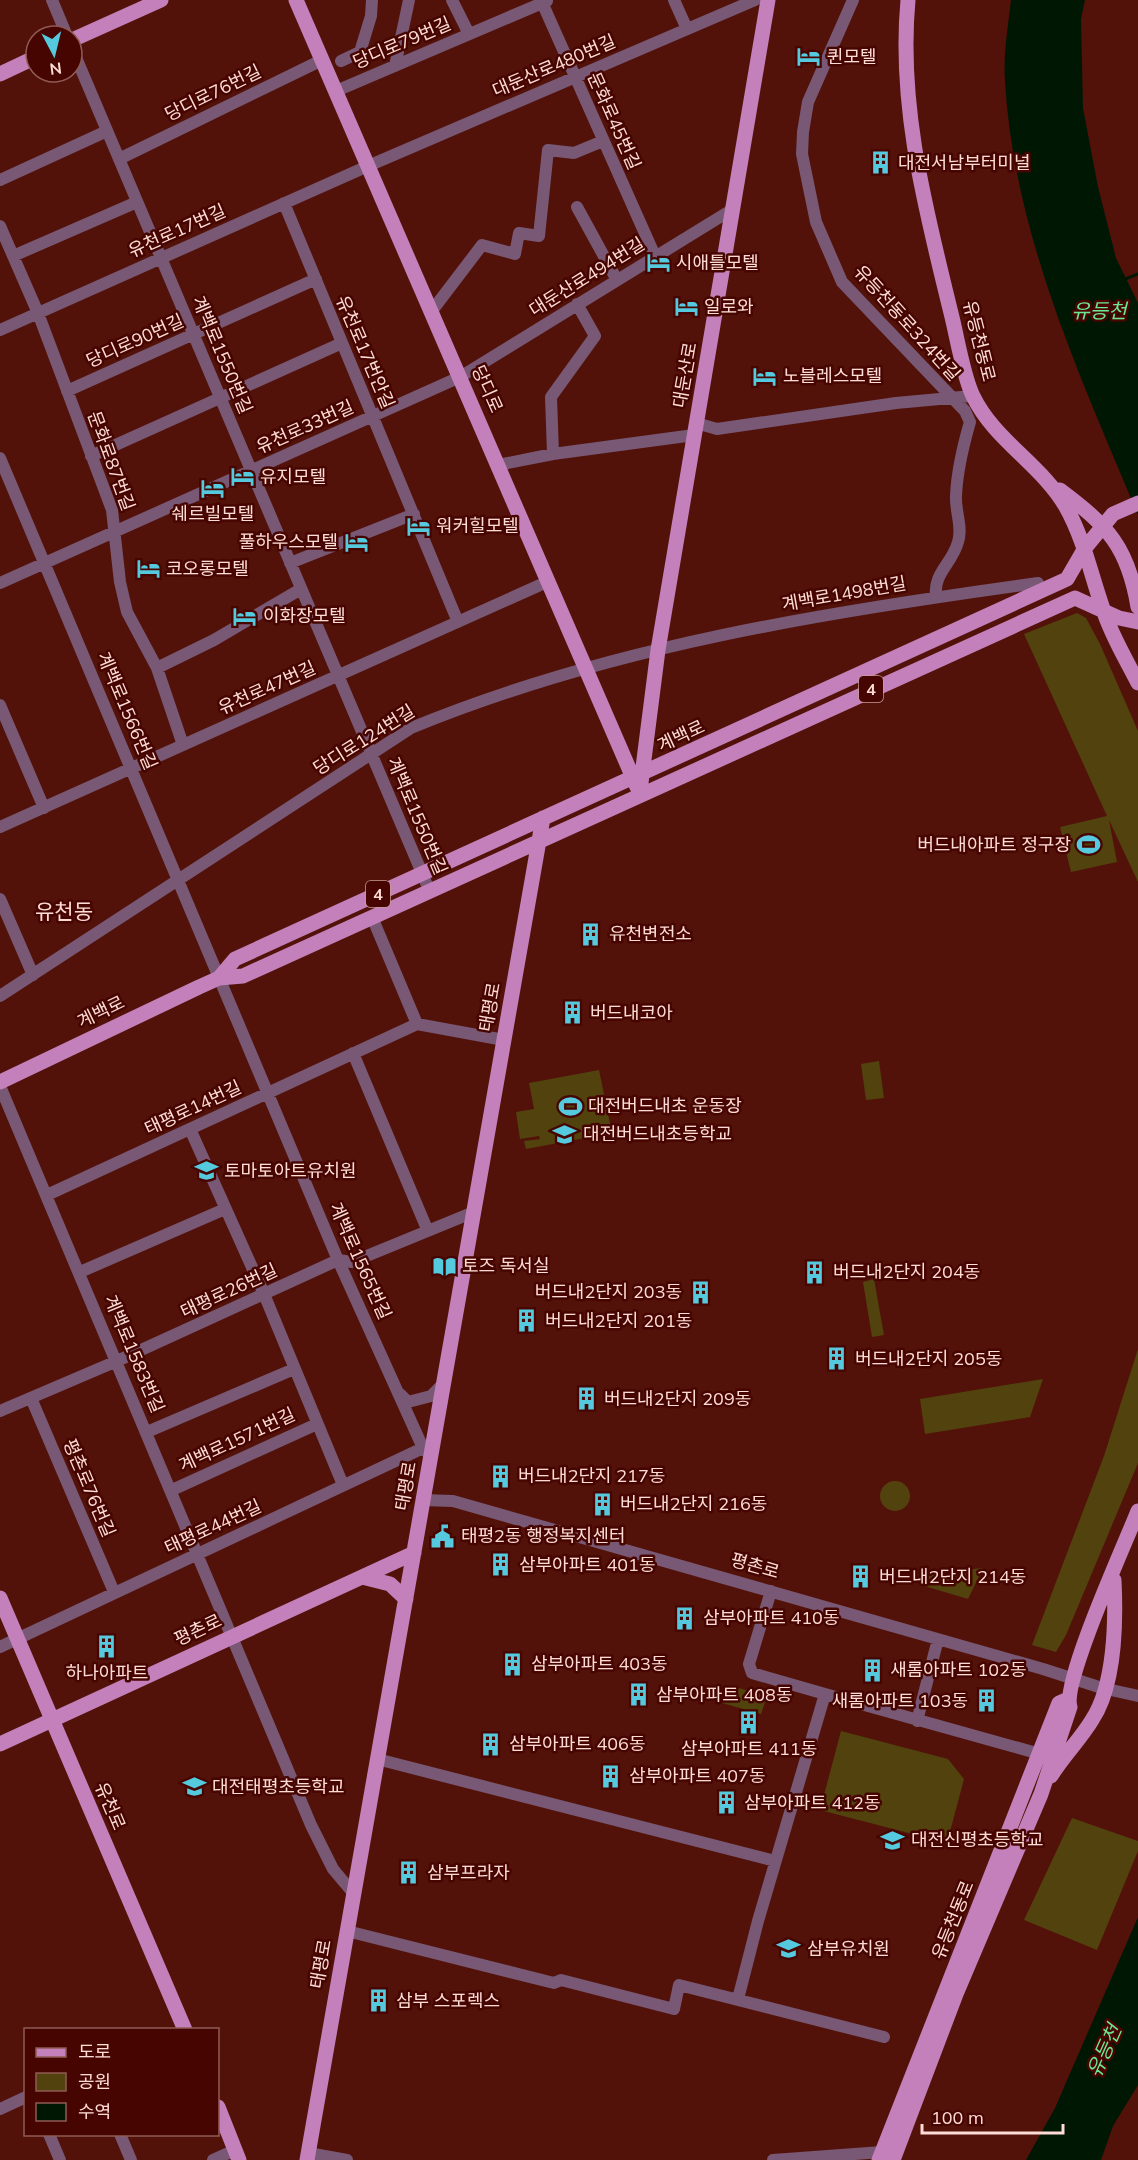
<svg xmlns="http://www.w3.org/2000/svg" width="1138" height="2160" viewBox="0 0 1138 2160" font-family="Mulish,'Noto Sans KR',sans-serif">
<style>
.green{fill:#52420e}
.water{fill:#001704}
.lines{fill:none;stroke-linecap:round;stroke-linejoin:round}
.stream{stroke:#001704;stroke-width:3}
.minor{stroke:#785874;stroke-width:12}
.major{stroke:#c380bb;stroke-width:15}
.labels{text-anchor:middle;stroke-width:5;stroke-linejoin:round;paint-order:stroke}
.shield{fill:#460501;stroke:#c79c95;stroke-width:1.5}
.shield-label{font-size:16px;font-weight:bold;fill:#fedcd5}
.street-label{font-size:18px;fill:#fedcd5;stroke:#460501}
.poi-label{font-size:18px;fill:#fedcd5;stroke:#460501;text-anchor:start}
.water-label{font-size:20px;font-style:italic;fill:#6ce690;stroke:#460501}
.quarter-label{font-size:21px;fill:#fedcd5;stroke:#460501}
</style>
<rect width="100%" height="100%" fill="#521209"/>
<path class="green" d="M1077,613l9,5 14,26 38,87v151l-29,-62 8,42 -46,10 -11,-45 47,-11 -83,-182z
M879,1061l5,37 -18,2 -5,-36z
M599,1070l13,63 -86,16 -2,-8 16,-2 -1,-3 -19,3 -4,-27 18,-3 -5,-26z
M874,1279l10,56 -12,2 -9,-55z
M1138,1349v114l-72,172 -10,17 -24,-7 72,-189z
M1043,1379l-13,38 -105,17 -5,-35z
M880 1496a15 15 0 1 1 30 0a15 15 0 1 1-30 0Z
M983,1568l-15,31 -47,-14 5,-11z
M728,1685l39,11 -6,18 -39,-11z
M841,1731l107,28 16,20 -17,64 -127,-33z
M1072,1818l66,23v10l-41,99 -73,-30z"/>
<path class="water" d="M1011,0h74l-4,19 2,89 15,79 18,71 22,45v212c-58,-139 -124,-281 -133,-433 -2,-27 3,-55 6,-82z
M1138,1917v168l-25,41 -12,34h-75l29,-52z"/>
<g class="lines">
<path class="stream" d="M1123,280l15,-6"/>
<path class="minor" d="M52,0l15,36
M452,0l17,34
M541,0l114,256
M674,0l13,29
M853,0l-45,102 -5,30 -1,22 14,68 26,60 123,129 5,11c-7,24 -13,49 -14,74 -1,15 7,32 2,46 -6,22 -25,31 -22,55
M72,48l358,844
M341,61l19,-9 11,-36 1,-16
M395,66l14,-66
M336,91l211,-90
M119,159l203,-99
M0,180l107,-49
M284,203l174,419
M577,207l40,73
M0,226l38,87 74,197 8,72 7,30 30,56 26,77
M13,256l124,-54
M431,312l51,-67 33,9 4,-21 20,3 9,-86 26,3 29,-12
M0,330l368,-164 387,-166
M67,391l249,-112
M696,423l21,6 179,-26 76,-7
M553,454l-2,-57 44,-61 -18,-32
M91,456l251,-113
M0,458l338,802 85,188 8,8
M498,465l55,-11 141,-19
M290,563l124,-49
M0,583l460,-206 273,-168
M157,668l57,-28 87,-51
M0,705l44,103
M0,827l549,-246
M0,899l33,76
M372,917l45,107
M0,996l411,-268c199,-82 415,-116 627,-145
M353,1053l74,176
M0,1086l311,739 22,44 21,25
M190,1129l74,165 79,191
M47,1195l370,-171 87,16
M80,1272l145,-63
M400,1394l8,8 23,-6 13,-13
M31,1398l83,194
M0,1411l117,-50 221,-101 14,2 122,-50
M147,1432l147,-63
M172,1490l145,-66
M423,1500l30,1 590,168 59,19 36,8
M0,1647l423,-199
M825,1694l215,60
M917,1721l21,-82
M377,1759l398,102
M347,1931l207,52 7,-3 113,29 5,-24 205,52
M738,1999l20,-78 67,-227 -73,-21 -3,-9 22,-73
M0,2109l26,-12
M49,2134l11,26
M120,2134l11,26
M308,2153l39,7
M213,2160l22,-10
M773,2160l109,-8"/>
<path class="major" d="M296,0l341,787
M908,0c-10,107 18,210 43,313 6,23 12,63 22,83 21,44 69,69 93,111 18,32 25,68 37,102 8,26 23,50 35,74
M72,40l89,-40
M0,74l36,-17
M1060,490c48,36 68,57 78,117
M641,783l17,-133 110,-650
M219,978l16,-19 832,-380 18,-31 28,-34 25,-11
M0,1082l199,-95 20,-9 24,-2 832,-378 44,20 19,4
M362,1577l28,7 16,15
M0,1598l185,432
M0,1744l414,-191
M1051,1776c12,-20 29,-36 41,-56 23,-35 24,-99 22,-140
M218,2107l21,53
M307,2160l236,-1342
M879,2160l180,-457 9,-4
M893,2160l63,-166 85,-200 29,-87c-8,-25 55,-163 68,-196"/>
</g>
<defs>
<symbol id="hotel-bare" viewBox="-9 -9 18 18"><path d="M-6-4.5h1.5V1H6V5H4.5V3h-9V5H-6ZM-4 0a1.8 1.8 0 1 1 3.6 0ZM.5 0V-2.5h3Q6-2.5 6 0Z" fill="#55cade" stroke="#460501" stroke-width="2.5" paint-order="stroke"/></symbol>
<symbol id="building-bare" viewBox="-9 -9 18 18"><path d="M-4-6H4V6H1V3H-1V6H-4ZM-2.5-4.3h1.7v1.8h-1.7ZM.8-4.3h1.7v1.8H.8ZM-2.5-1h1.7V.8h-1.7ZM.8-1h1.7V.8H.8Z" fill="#55cade" stroke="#460501" stroke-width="2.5" paint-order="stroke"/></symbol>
<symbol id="stadium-bare" viewBox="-9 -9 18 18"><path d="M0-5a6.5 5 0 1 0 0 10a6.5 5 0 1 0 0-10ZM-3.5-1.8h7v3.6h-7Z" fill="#55cade" stroke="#460501" stroke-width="2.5" paint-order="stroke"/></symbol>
<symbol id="school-bare" viewBox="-9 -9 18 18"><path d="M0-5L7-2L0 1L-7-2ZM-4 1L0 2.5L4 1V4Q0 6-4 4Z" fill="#55cade" stroke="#460501" stroke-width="2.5" paint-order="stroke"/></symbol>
<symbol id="library-bare" viewBox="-9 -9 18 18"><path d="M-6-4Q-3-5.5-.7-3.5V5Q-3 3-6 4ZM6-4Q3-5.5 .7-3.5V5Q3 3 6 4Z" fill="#55cade" stroke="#460501" stroke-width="2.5" paint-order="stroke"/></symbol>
<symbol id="civic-bare" viewBox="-9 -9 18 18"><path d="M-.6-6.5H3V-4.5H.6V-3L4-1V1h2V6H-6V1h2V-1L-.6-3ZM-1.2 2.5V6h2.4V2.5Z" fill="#55cade" stroke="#460501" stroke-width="2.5" paint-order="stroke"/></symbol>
</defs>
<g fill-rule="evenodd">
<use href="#hotel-bare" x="792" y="40" width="33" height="33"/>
<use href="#building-bare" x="864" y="146" width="33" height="33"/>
<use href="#hotel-bare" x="642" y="246" width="33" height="33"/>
<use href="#hotel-bare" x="670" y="290" width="33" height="33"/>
<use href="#hotel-bare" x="748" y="360" width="33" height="33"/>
<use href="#hotel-bare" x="226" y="460" width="33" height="33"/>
<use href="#hotel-bare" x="196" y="472" width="33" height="33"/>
<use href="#hotel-bare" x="402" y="510" width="33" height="33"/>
<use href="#hotel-bare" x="340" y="526" width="33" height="33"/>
<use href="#hotel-bare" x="132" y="552" width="33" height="33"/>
<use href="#hotel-bare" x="228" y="600" width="33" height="33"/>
<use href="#stadium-bare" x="1072" y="828" width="33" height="33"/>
<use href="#building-bare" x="574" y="918" width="33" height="33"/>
<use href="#building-bare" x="556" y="996" width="33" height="33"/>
<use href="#stadium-bare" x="554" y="1090" width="33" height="33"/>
<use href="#school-bare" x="548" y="1118" width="33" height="33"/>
<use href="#school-bare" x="190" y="1154" width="33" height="33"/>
<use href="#library-bare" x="428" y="1250" width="33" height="33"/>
<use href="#building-bare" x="798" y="1256" width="33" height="33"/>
<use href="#building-bare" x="684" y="1276" width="33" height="33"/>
<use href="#building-bare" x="510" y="1304" width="33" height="33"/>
<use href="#building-bare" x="820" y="1342" width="33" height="33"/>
<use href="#building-bare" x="570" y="1382" width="33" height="33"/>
<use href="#building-bare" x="484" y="1460" width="33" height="33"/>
<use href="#building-bare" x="586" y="1488" width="33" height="33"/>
<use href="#civic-bare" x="426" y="1520" width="33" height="33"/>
<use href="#building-bare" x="484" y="1548" width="33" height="33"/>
<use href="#building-bare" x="844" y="1560" width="33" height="33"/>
<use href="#building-bare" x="668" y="1602" width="33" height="33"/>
<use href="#building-bare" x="90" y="1630" width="33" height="33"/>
<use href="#building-bare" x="496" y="1648" width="33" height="33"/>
<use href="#building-bare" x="856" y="1654" width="33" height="33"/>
<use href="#building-bare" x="622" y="1678" width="33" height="33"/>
<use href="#building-bare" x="970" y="1684" width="33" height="33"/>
<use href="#building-bare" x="732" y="1706" width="33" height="33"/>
<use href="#building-bare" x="474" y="1728" width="33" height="33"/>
<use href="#building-bare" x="594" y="1760" width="33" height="33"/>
<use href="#school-bare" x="178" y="1770" width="33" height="33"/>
<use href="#building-bare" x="710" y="1786" width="33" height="33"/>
<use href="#school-bare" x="876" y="1824" width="33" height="33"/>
<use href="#building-bare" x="392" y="1856" width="33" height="33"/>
<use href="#school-bare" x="772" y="1932" width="33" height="33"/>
<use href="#building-bare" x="362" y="1984" width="33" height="33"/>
</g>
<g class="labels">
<g class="shield">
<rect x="859" y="676" width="24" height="26" rx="4.5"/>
<rect x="366" y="881" width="24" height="26" rx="4.5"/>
</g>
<g class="shield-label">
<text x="871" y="695">4</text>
<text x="378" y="900">4</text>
</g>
<g class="street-label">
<text transform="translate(402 43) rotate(-23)" y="6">당디로79번길</text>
<text transform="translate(554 66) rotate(-23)" y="6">대둔산로480번길</text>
<text transform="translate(213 93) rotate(-26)" y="6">당디로76번길</text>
<text transform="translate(614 121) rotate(66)" y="6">문화로45번길</text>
<text transform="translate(177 231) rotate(-24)" y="6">유천로17번길</text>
<text transform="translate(587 277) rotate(-32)" y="6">대둔산로494번길</text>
<text transform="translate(907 323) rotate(48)" y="6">유등천동로324번길</text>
<text transform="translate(135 341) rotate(-24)" y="6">당디로90번길</text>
<text transform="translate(979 341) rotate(76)" y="6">유등천동로</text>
<text transform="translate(365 352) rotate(67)" y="6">유천로17번안길</text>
<text transform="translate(222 355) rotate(67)" y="6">계백로1550번길</text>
<text transform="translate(685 375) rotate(-80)" y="6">대둔산로</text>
<text transform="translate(487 389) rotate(66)" y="6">당디로</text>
<text transform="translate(305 427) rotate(-24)" y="6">유천로33번길</text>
<text transform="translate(111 461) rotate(70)" y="6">문화로87번길</text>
<text transform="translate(844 594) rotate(-10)" y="6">계백로1498번길</text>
<text transform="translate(267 688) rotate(-24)" y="6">유천로47번길</text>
<text transform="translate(127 711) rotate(67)" y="6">계백로1566번길</text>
<text transform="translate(681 736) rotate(-25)" y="6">계백로</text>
<text transform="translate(364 740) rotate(-32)" y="6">당디로124번길</text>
<text transform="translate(417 816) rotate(67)" y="6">계백로1550번길</text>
<text transform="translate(490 1007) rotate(-80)" y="6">태평로</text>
<text transform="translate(101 1012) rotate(-26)" y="6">계백로</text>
<text transform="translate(193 1108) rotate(-25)" y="6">태평로14번길</text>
<text transform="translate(360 1261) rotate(66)" y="6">계백로1565번길</text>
<text transform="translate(229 1291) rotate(-25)" y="6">태평로26번길</text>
<text transform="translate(134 1354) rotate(67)" y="6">계백로1583번길</text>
<text transform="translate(237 1440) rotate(-25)" y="6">계백로1571번길</text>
<text transform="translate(406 1486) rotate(-80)" y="6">태평로</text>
<text transform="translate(89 1488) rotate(67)" y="6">평촌로76번길</text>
<text transform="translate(213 1527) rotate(-25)" y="6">태평로44번길</text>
<text transform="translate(755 1566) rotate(16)" y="6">평촌로</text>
<text transform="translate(198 1630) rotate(-25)" y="6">평촌로</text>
<text transform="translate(110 1806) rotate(67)" y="6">유천로</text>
<text transform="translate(953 1920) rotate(-68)" y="6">유등천동로</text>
<text transform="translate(321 1964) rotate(-80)" y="6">태평로</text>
</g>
<g class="poi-label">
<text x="827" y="63">퀸모텔</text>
<text x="898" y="169">대전서남부터미널</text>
<text x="676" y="269">시애틀모텔</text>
<text x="704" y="313">일로와</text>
<text x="783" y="382">노블레스모텔</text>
<text x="260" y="483">유지모텔</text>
<text x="213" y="520" text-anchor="middle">쉐르빌모텔</text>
<text x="436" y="532">워커힐모텔</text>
<text x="338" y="548" text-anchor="end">풀하우스모텔</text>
<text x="166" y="575">코오롱모텔</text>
<text x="263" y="622">이화장모텔</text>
<text x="1071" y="851" text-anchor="end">버드내아파트 정구장</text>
<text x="609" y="940">유천변전소</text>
<text x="590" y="1019">버드내코아</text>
<text x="588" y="1112">대전버드내초 운동장</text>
<text x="583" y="1140">대전버드내초등학교</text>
<text x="224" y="1177">토마토아트유치원</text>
<text x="462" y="1272">토즈 독서실</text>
<text x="833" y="1278">버드내2단지 204동</text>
<text x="682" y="1298" text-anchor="end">버드내2단지 203동</text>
<text x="545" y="1327">버드내2단지 201동</text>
<text x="855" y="1365">버드내2단지 205동</text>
<text x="604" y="1405">버드내2단지 209동</text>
<text x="518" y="1482">버드내2단지 217동</text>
<text x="620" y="1510">버드내2단지 216동</text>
<text x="461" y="1542">태평2동 행정복지센터</text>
<text x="519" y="1571">삼부아파트 401동</text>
<text x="879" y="1583">버드내2단지 214동</text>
<text x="703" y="1624">삼부아파트 410동</text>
<text x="531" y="1670">삼부아파트 403동</text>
<text x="890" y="1676">새롬아파트 102동</text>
<text x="107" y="1679" text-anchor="middle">하나아파트</text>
<text x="656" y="1701">삼부아파트 408동</text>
<text x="968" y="1707" text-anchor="end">새롬아파트 103동</text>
<text x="509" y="1750">삼부아파트 406동</text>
<text x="749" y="1755" text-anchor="middle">삼부아파트 411동</text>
<text x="629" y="1782">삼부아파트 407동</text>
<text x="212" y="1793">대전태평초등학교</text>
<text x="744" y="1809">삼부아파트 412동</text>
<text x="911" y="1846">대전신평초등학교</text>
<text x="427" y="1879">삼부프라자</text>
<text x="807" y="1955">삼부유치원</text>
<text x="396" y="2007">삼부 스포렉스</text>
</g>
<g class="water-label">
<text x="1099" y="318">유등천</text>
<text transform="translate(1104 2051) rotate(-66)" y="7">유등천</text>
</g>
<g class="quarter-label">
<text x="64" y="919">유천동</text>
</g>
</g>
<rect x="24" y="2028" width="195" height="108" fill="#460501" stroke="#905b56" stroke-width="1.5"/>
<rect x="36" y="2048" width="30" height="9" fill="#c380bb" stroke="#905b56" stroke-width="1.5"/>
<text x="78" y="2058" font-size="18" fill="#fedcd5">도로</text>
<rect x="36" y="2073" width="30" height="18" fill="#52420e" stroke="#905b56" stroke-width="1.5"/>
<text x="78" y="2088" font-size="18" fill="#fedcd5">공원</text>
<rect x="36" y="2103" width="30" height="18" fill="#001704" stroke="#905b56" stroke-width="1.5"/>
<text x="78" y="2118" font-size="18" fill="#fedcd5">수역</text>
<g transform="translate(54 54) rotate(173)"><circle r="28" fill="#460501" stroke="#905b56" stroke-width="1.5"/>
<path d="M0-4.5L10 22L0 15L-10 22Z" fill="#55cade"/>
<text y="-9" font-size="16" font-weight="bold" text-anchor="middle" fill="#fedcd5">N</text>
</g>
<path d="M922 2124v9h141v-9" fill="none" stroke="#fedcd5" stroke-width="3"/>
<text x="931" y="2124" font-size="18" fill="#fedcd5" stroke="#460501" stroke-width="4.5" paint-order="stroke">100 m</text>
</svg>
